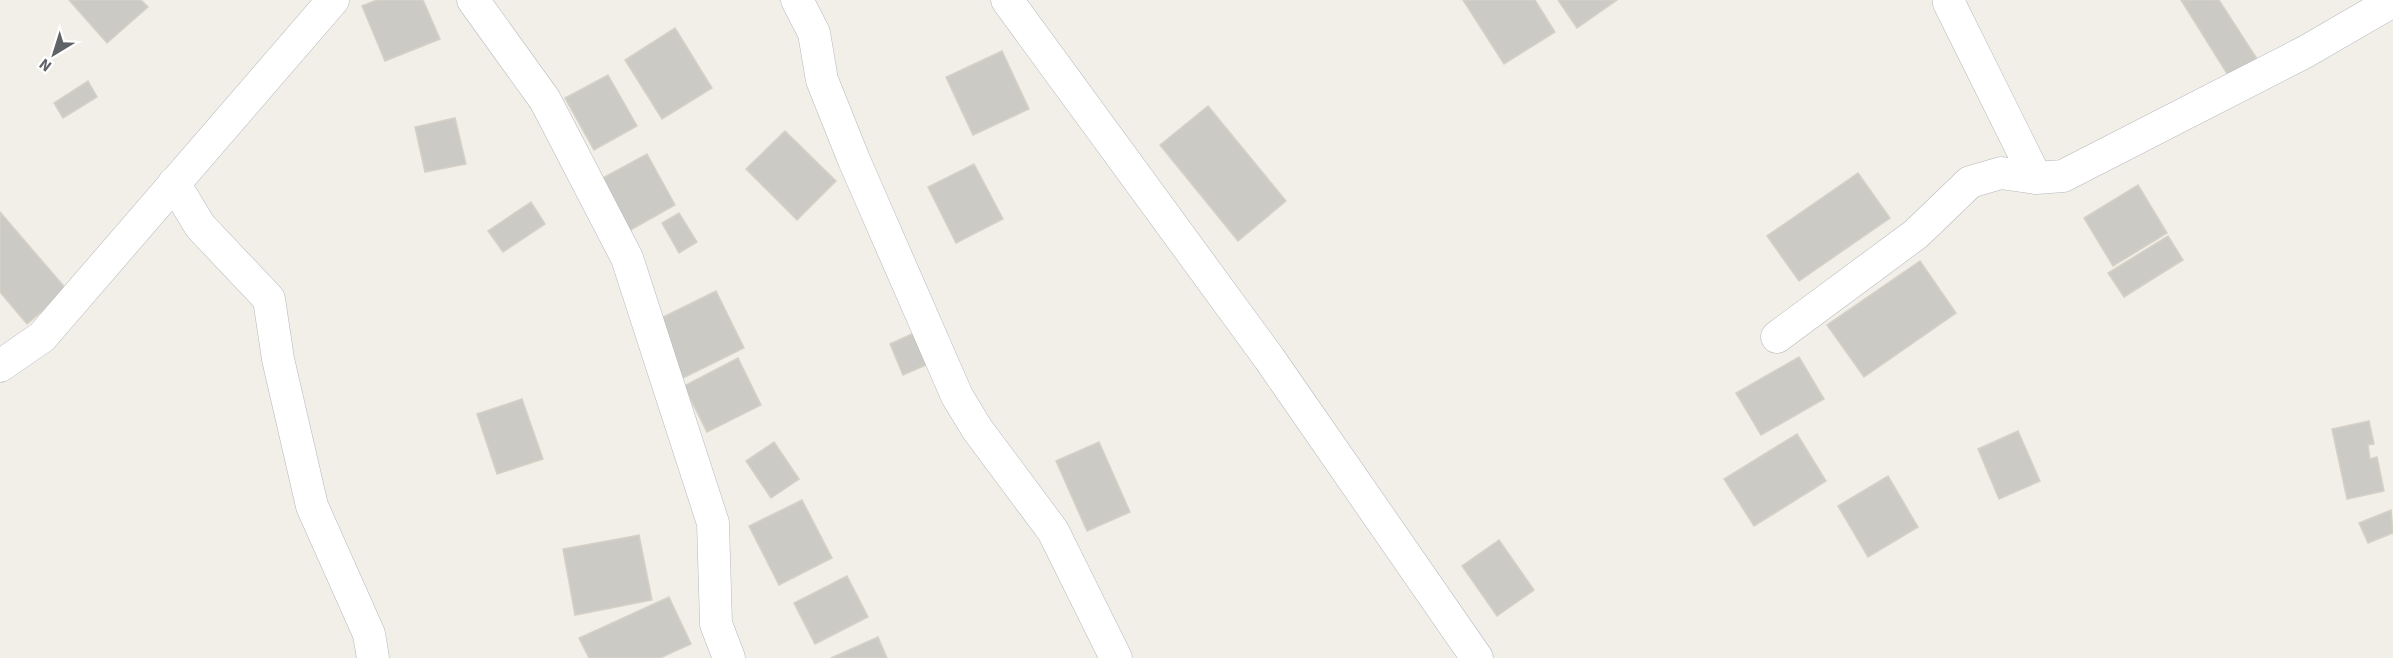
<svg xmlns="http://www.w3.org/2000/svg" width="2393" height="658" viewBox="0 0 2393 658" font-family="'Source Sans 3',sans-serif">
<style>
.building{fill:#cccac5;stroke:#d6d1c6;stroke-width:1.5}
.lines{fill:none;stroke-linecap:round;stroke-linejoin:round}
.street-casing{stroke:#b5b8bc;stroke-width:33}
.street{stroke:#fff;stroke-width:32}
</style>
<rect width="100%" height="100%" fill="#f1efe8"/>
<path class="building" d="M69,0h72l7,7 -41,36z
M377,0h46l17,39 -55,22 -23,-55z
M1463,0h72l20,32 -51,32z
M1558,0h59l-40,28z
M2181,0h38l40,62 -28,18z
M675,28l37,60 -50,31 -37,-59z
M1002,51l27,58 -56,26 -27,-58z
M608,75l29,51 -43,24 -29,-52z
M88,81l9,16 -34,21 -9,-15z
M1208,106l78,95 -48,40 -78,-96z
M455,118l11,46 -41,8 -10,-45z
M785,131l51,50 -39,39 -51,-51z
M647,154l28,51 -48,27 -28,-52z
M974,164l29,55 -47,24 -28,-56z
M1858,173l32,45 -91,63 -32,-45z
M2138,185l29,48 -54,33 -29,-48z
M531,202l14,22 -42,28 -15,-21z
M0,212l67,78 -40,34 -27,-32z
M679,213l18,29 -18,11 -17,-30z
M2168,236l15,24 -59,37 -16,-24z
M1920,261l36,52 -92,64 -37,-52z
M716,291l28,57 -61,30 -28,-57z
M921,330l14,31 -32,14 -13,-31z
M1799,357l25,42 -63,36 -25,-42z
M738,358l23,47 -54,27 -23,-46z
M522,399l21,60 -46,15 -20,-60z
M2369,421l5,23 -6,1 2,14 7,-2 7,34 -37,8 -15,-70z
M2018,431l22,50 -41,18 -21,-50z
M1797,434l29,47 -72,45 -30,-47z
M774,442l25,37 -28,19 -25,-37z
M1099,442l31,70 -43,19 -31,-70z
M1888,476l30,51 -50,30 -30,-51z
M802,500l30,58 -53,27 -30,-59z
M2391,510l2,23 -25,10 -9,-20z
M639,535l13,65 -77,15 -12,-66z
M1499,540l35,50 -37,26 -35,-50z
M847,576l21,41 -53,27 -21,-41z
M669,597l22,47 -31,14h-71l-10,-20z
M878,637l9,21h-56z"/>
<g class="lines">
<defs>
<path id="street" d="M473,0l72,100 82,158 86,265 3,101 13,34
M797,0l17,33 8,47 32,80 103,236 20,33 76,102 63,127
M1007,0l262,358 208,300
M1949,3l87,175
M174,183l26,43 69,73 9,60 34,147 57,128 4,24
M1777,337l139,-103 54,-52 31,-9 35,5 27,-2 242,-124 88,-51
M0,366l42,-29 291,-337"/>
</defs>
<use href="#street" class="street-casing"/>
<use href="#street" class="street"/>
</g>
<g transform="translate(54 54) rotate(218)" stroke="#ffffff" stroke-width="4.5" paint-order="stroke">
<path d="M0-4.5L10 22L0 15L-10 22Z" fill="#5f6368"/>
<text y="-9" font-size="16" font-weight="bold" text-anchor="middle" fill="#5f6368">N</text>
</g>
</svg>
